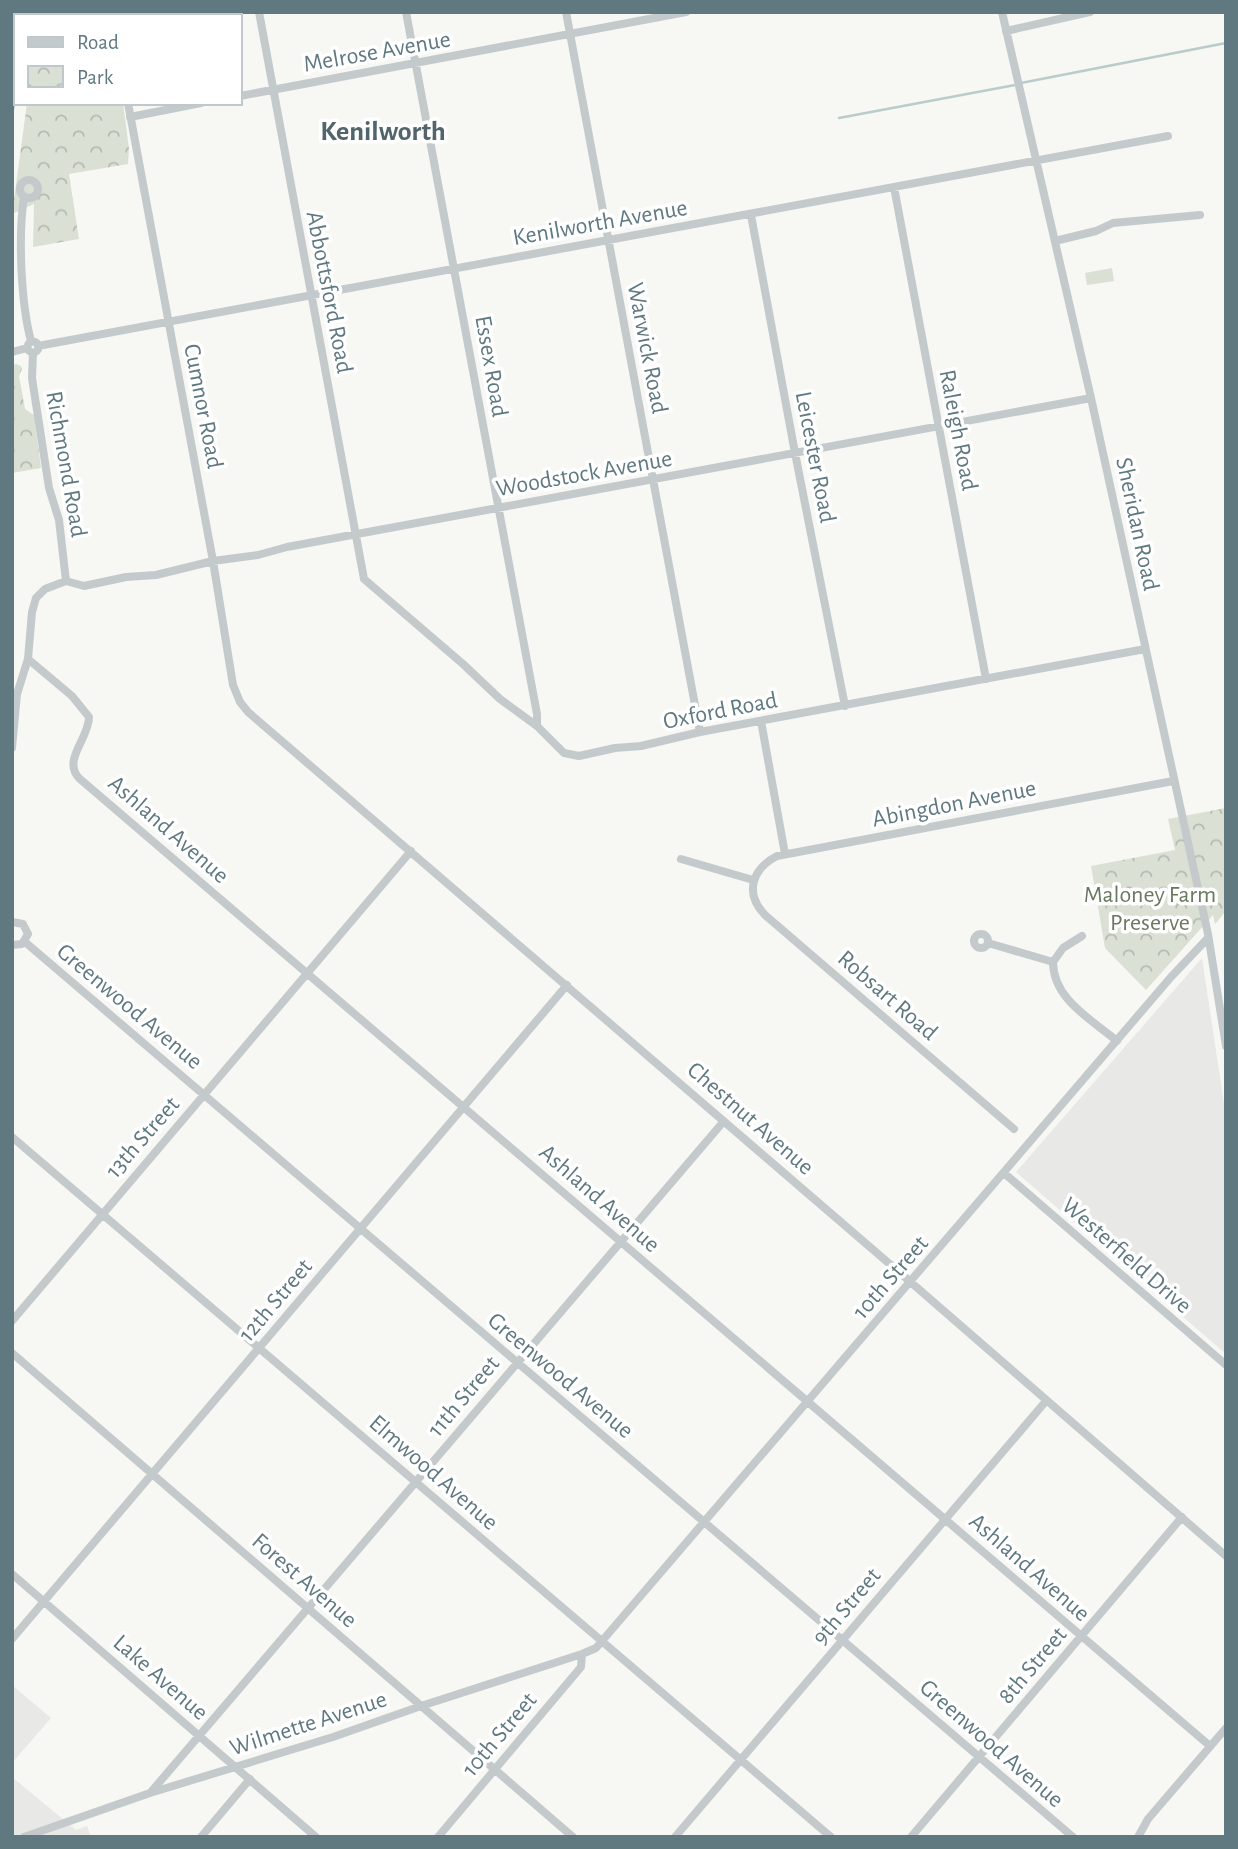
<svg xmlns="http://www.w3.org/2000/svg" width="1238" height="1849" viewBox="0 0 1238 1849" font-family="'Alegreya Sans',sans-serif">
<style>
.built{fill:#e8e8e7}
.park{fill:url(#park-crowns)}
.pitch{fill:#dae0d4}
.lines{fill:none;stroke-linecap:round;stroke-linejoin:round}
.stream{stroke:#bacbcc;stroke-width:2.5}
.minor{stroke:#c4cacc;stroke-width:8}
.rail{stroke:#a4adb1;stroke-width:2.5;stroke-dasharray:10 5;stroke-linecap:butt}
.labels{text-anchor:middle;stroke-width:7;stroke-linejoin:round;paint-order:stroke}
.street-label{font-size:24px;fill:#607981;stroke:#fff}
.park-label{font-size:24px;fill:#68795f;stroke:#fff}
.quarter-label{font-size:28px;font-weight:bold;fill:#52656c;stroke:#fff}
</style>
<defs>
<pattern id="park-crowns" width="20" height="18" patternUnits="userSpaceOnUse" patternTransform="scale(1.75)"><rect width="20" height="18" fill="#dae0d4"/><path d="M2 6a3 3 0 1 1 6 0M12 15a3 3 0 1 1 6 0" fill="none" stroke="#b4bab1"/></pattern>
</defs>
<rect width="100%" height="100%" fill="#f7f7f4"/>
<path class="built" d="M1202,958l24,159v237l-210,-182z
M12,1685l39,33 -39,45z
M12,1777l64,53 11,-4 4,11h-79z"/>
<path class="park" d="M27,103h96l6,46 -1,15 -59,10 10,65 -46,8 1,-43 -22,10z
M16,364l5,2 1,3 -3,7 6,33 9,6 7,53 -29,5v-108z
M1226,808v103l-11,13 -2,-9 -67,75 -41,-42 -14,-82 84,-16 -7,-31z"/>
<path class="pitch" d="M1112,268l2,13 -27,4 -2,-12z"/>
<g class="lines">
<path class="stream" d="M1021,83l205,-40
M839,118l176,-33"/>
<path class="minor" d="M112,12l1,4
M259,12l105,567 99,85 37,35 37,27 27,27 15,3 36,-8 26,-2 59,-14 445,-83
M406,12l131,702v12
M566,12l134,720
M1002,12l89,386 117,536 18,112
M1006,31l84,-19
M240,96l446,-84
M128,103l85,458 20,124 7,17 8,10 651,560 327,284
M130,117l71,-14
M20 189a9 9 0 1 1 18 0a9 9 0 1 1-18 0Z
M894,187l92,492
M24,197c-6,39 -3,107 7,144
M751,215l44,238 50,253
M1055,241l41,-10 17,-8 87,-8
M27.5 347a5.5 5.5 0 1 1 11 0a5.5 5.5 0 1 1-11 0Z
M38,346l1130,-210
M12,352l15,-4
M33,353l-1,25 17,110 10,32 7,61
M28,659l44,37 17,21c0,22 -28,44 -9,62l1130,967
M761,721l24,133
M12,748l5,-54 11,-35 4,-47 4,-14 9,-9 21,-8 18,5 42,-9 30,-2 57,-14 45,-6 29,-8 804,-149
M681,859l72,21
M12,922l11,2 5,10 -6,10 -10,1
M974 941a7 7 0 1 1 14 0a7 7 0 1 1-14 0Z
M25,942l1048,895
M988,943l65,19c0,37 38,57 64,79
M1053,962l10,-14 19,-12
M1014,1129l-249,-214c-21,-22 -13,-46 12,-59l396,-75
M12,1137l819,700
M1004,1173l222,192
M12,1321l399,-470
M12,1353l561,484
M12,1574l304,263
M12,1639l555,-654
M151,1792l573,-671
M24,1837l126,-44 183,-56 88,-31 161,-52 14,-6 575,-671 37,-39
M201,1837l49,-58
M438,1837l143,-170 1,-13
M675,1837l371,-436
M911,1837l271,-320
M1138,1837l10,-18 78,-91"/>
<path class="rail" d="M21,16l1,-4
M12,79l4,-25
M12,115l4,-24"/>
</g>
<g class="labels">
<g class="street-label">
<text transform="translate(377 51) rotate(-10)" y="8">Melrose Avenue</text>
<text transform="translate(600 222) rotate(-10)" y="8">Kenilworth Avenue</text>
<text transform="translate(330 292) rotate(79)" y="8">Abbottsford Road</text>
<text transform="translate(648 348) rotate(79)" y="8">Warwick Road</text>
<text transform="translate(492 366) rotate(80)" y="8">Essex Road</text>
<text transform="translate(204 406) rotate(79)" y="8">Cumnor Road</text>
<text transform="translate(959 430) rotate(79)" y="8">Raleigh Road</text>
<text transform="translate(816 457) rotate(79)" y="8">Leicester Road</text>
<text transform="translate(67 464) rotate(80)" y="8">Richmond Road</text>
<text transform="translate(584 473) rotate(-10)" y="8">Woodstock Avenue</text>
<text transform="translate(1138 524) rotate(78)" y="8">Sheridan Road</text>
<text transform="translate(720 710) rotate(-11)" y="8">Oxford Road</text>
<text transform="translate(954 803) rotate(-11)" y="8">Abingdon Avenue</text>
<text transform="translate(169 829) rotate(41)" y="8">Ashland Avenue</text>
<text transform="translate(888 995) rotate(41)" y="8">Robsart Road</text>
<text transform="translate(130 1006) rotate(40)" y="8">Greenwood Avenue</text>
<text transform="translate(751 1118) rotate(41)" y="8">Chestnut Avenue</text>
<text transform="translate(142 1137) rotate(-49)" y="8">13th Street</text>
<text transform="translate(600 1198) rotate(41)" y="8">Ashland Avenue</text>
<text transform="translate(1127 1255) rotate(41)" y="8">Westerfield Drive</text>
<text transform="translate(890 1277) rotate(-49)" y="8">10th Street</text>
<text transform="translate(275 1300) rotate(-50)" y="8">12th Street</text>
<text transform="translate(561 1375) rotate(40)" y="8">Greenwood Avenue</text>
<text transform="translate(463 1396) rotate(-50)" y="8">11th Street</text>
<text transform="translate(434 1472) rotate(41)" y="8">Elmwood Avenue</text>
<text transform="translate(1030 1567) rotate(41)" y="8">Ashland Avenue</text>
<text transform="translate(305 1580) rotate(41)" y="8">Forest Avenue</text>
<text transform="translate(846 1606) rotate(-50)" y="8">9th Street</text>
<text transform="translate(1032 1665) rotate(-50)" y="8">8th Street</text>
<text transform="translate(161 1677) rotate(41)" y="8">Lake Avenue</text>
<text transform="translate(308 1723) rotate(-18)" y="8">Wilmette Avenue</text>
<text transform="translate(499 1734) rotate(-50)" y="8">10th Street</text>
<text transform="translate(992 1743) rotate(41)" y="8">Greenwood Avenue</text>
</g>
<g class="park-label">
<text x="1150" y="902">Maloney Farm<tspan x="1150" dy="28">Preserve</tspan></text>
</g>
<g class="quarter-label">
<text x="383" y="140">Kenilworth</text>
</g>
</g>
<rect width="1238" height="1849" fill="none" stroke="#607981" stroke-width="28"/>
<rect x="14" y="14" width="228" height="91" fill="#ffffff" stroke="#bfc9cd" stroke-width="2"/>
<rect x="28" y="37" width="35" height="10" fill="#c4cacc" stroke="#bfc9cd" stroke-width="2"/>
<text x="77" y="49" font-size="21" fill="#607981">Road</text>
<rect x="28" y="66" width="35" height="21" fill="url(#park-crowns)" stroke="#bfc9cd" stroke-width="2"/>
<text x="77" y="84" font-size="21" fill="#607981">Park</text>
</svg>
